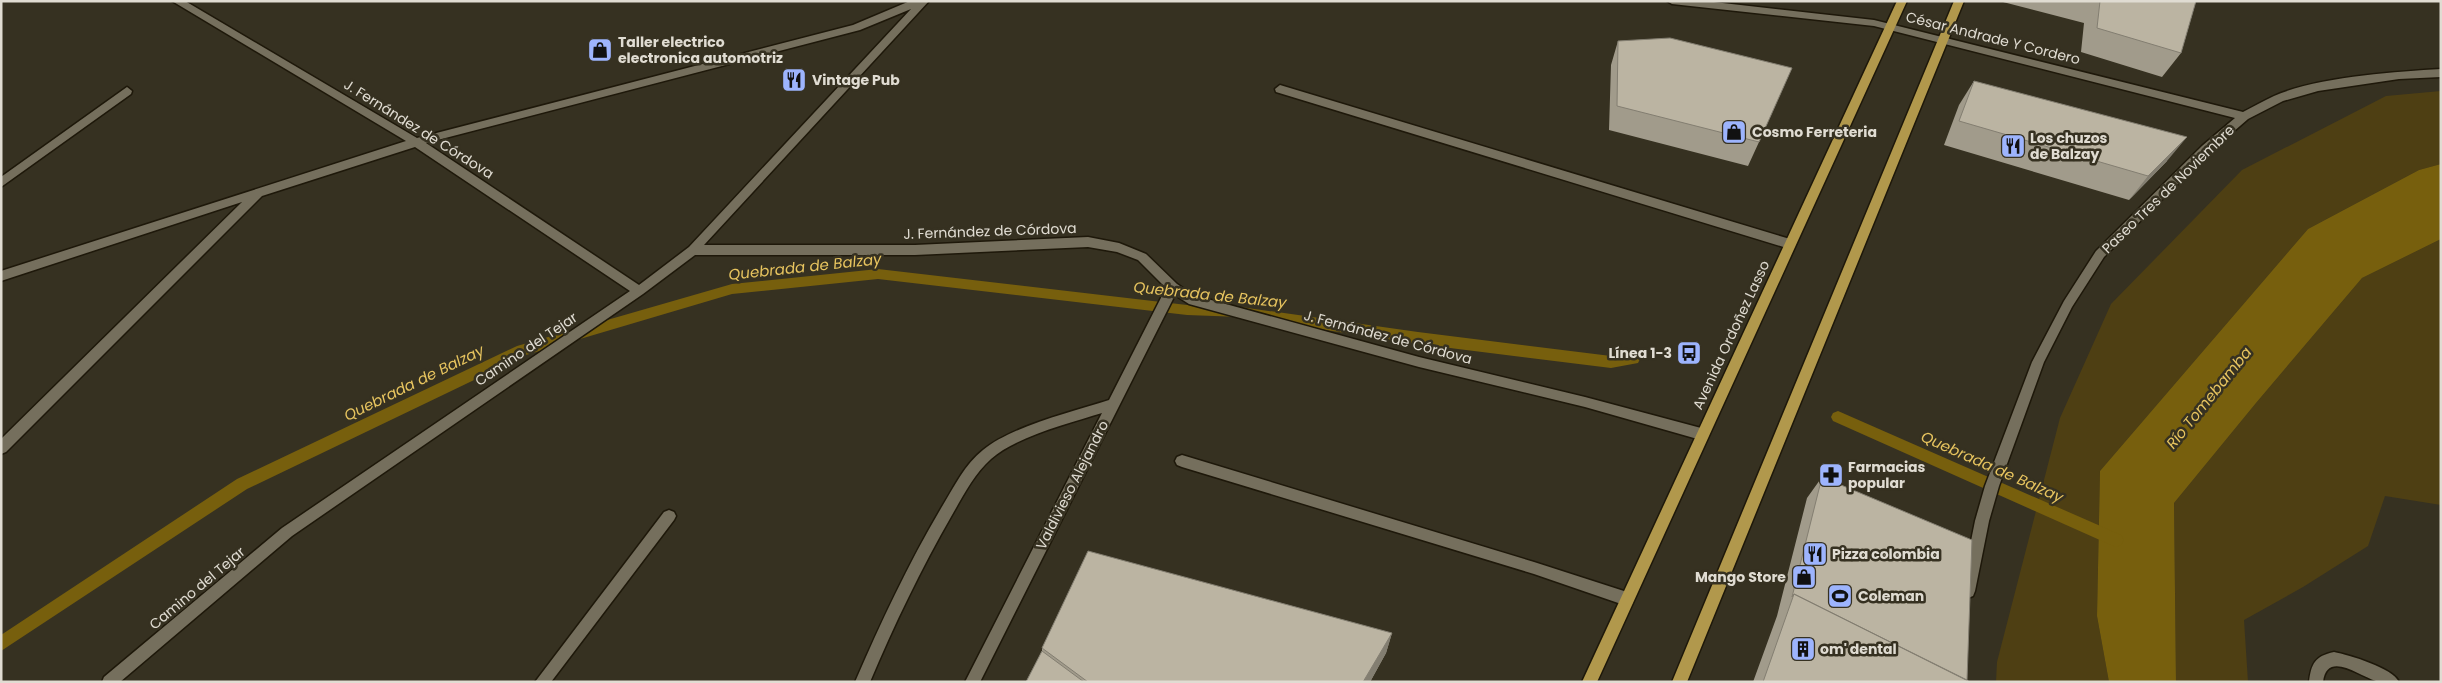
<svg xmlns="http://www.w3.org/2000/svg" width="2442" height="683" viewBox="0 0 2442 683" font-family="Poppins,sans-serif">
<style>
.green{fill:#4e3f13}
.water{fill:#775f0d}
.lines{fill:none;stroke-linecap:round;stroke-linejoin:round}
.stream{fill:#775f0d;fill-rule:evenodd}
.minor-casing{stroke:#1e180a;stroke-width:3}
.major-casing{stroke:#1e180a;stroke-width:3}
.minor{fill:#756f5d;fill-rule:evenodd}
.major{fill:#b1984c;fill-rule:evenodd}
.wall{fill:#a19b8b}
.shaded-wall{fill:#837e71}
.building{fill:#bbb4a2;stroke:#837e71}
.labels{text-anchor:middle;stroke-width:5;stroke-linejoin:round;paint-order:stroke}
.street-label{font-size:14px;fill:#e0dcd2;stroke:#363121}
.poi-label{font-size:14px;font-weight:bold;fill:#e0dcd2;stroke:#363121;text-anchor:start}
.water-label{font-size:15px;font-style:italic;fill:#e7c45f;stroke:#363121}
</style>
<rect width="100%" height="100%" fill="#363121"/>
<path class="green" d="M2441,91v73l-22,6 -111,59 -208,242 -3,145 12,66h-113l1,-20 63,-244 51,-114 131,-134 144,-74z
M2441,239v266l-56,-9 -17,50 -65,41 -59,33 4,62h-72l-2,-179 82,-100 106,-125z"/>
<path class="water" d="M2441,164v75l-79,39 -106,125 -82,100 2,179h-67l-12,-66 3,-145 208,-242 111,-59z"/>
<g class="lines">
<path class="stream" d="M878,269l309,36 54,2 177,25 193,24 22,-3 5,2 2,4 -2,4 -27,5 -193,-24 -177,-27 -54,-2 -309,-36 -146,15 -206,61 -279,134 -246,162v-16l236,-156 280,-133 215,-62z
M1838,411l283,124 3,5 -3,5 -5,2 -5,-2 -278,-124 -2,-4 2,-4z"/>
<defs>
<path id="minor" d="M172,1h13l232,137 436,-113 57,-24h19l-225,244h211l173,-8 31,6 27,11 31,30 16,11 226,62 166,40 116,31 5,2 2,4 -2,4 -5,2 -116,-33 -166,-40 -230,-63 -14,-9 -195,387h-15l137,-269c-32,10 -87,24 -111,46 -17,15 -28,37 -39,56 -31,54 -58,110 -82,167h-15c26,-60 54,-120 88,-177 11,-18 22,-41 40,-55 29,-24 89,-38 126,-50l57,-112 -28,-28 -21,-8 -29,-5 -173,8h-220l-52,39 -351,242 -172,146h-18l2,-5 178,-149 348,-237 -215,-144 -153,49 -256,256 -5,2v-15l241,-237 -241,79v-10l405,-130zM911,9l-222,238 -50,38 -213,-142 434,-113z
M1667,1h38l169,19 369,92c10,-5 20,-11 31,-16 43,-19 119,-24 167,-27v8l-42,2 -81,12 -35,10 -35,18 -38,33 -106,105 -32,50 -28,55 -45,124 -10,35 -14,70 -2,5 -5,2 -5,-2 -2,-5 14,-70 10,-35 47,-124 32,-61 32,-50 106,-105 33,-28 -361,-92 -202,-22z
M1280,85l510,154 6,5 -6,5 -514,-157 -1,-3z
M127,87l5,4 -1,3 -130,93v-10z
M1182,455l352,107 93,30 5,2 2,5 -2,5 -5,2 -93,-32 -352,-107 -5,-2 -2,-4 2,-4z
M669,510l5,2 2,4 -2,4 -123,162h-16l129,-170z
M2334,652c15,3 59,16 65,30 -7,0 -16,1 -23,-1 -17,-5 -49,-31 -53,1h-14c2,-18 6,-26 25,-30z"/>
<path id="major" d="M1897,1h10l-310,681h-15z
M1954,1h10l-277,681h-15z"/>
</defs>
<use href="#minor" class="minor-casing"/>
<use href="#major" class="major-casing"/>
<use href="#minor" class="minor"/>
<use href="#major" class="major"/>
</g>
<path class="wall" d="M2003,1h193l-15,52 -19,24 -81,-25 3,-29 -81,-21z
M1618,41l141,101 -11,24 -139,-36 2,-65z
M1974,81l193,80 -38,39 -185,-55 15,-40z
M1822,477l145,203 3,2h-217l24,-66 30,-118z
M1392,633l-6,20 -16,29h-344l16,-31v-3z"/>
<path class="shaded-wall" d="M2187,137l-20,24 -38,39 19,-24z
M1392,633l-6,20 -16,29h-7z"/>
<path class="building" d="M2100,1h96l-15,52 -84,-25z
M1670,38l122,30 -33,74 -142,-36 1,-65z
M1974,81l213,56 -39,39 -189,-55z
M1822,477l150,63 -5,140 -173,-86 -2,3z
M1088,551l304,82 -29,49h-275l-46,-34z
M1794,594l176,88h-207z
M1042,651l42,31h-58z"/>
<defs>
<symbol id="shop-square" viewBox="-11 -11 22 22"><rect x="-9" y="-9" width="18" height="18" rx="4" fill="#9db4fd" stroke="#363121"/><path d="M-5-2.5h2.3a2.7 3.5 0 0 1 5.4 0H5L5.5 6h-11ZM-1.5-2.5h3a1.5 2.3 0 0 0-3 0Z" fill="#111"/></symbol>
<symbol id="restaurant-square" viewBox="-11 -11 22 22"><rect x="-9" y="-9" width="18" height="18" rx="4" fill="#9db4fd" stroke="#363121"/><path d="M-5-6h1v4h1v-4h1v4h1v-4h1v5L-1.5 .5V6h-2V.5L-5-1ZM5-6V6H3V1.5H1.5Q1.5-4 5-6Z" fill="#111"/></symbol>
<symbol id="bus-square" viewBox="-11 -11 22 22"><rect x="-9" y="-9" width="18" height="18" rx="4" fill="#9db4fd" stroke="#363121"/><path d="M-5-6H5V4H4V6H2V4H-2V6H-4V4H-5ZM-3.5-4V0h7V-4ZM-3.5 1.2v1.5H-2V1.2ZM2 1.2v1.5H3.5V1.2Z" fill="#111"/></symbol>
<symbol id="pharmacy-square" viewBox="-11 -11 22 22"><rect x="-9" y="-9" width="18" height="18" rx="4" fill="#9db4fd" stroke="#363121"/><path d="M-2-6h4v4h4v4h-4v4h-4v-4h-4v-4h4Z" fill="#111"/></symbol>
<symbol id="stadium-square" viewBox="-11 -11 22 22"><rect x="-9" y="-9" width="18" height="18" rx="4" fill="#9db4fd" stroke="#363121"/><path d="M0-5a6.5 5 0 1 0 0 10a6.5 5 0 1 0 0-10ZM-3.5-1.8h7v3.6h-7Z" fill="#111"/></symbol>
<symbol id="building-square" viewBox="-11 -11 22 22"><rect x="-9" y="-9" width="18" height="18" rx="4" fill="#9db4fd" stroke="#363121"/><path d="M-4-6H4V6H1V3H-1V6H-4ZM-2.5-4.3h1.7v1.8h-1.7ZM.8-4.3h1.7v1.8H.8ZM-2.5-1h1.7V.8h-1.7ZM.8-1h1.7V.8H.8Z" fill="#111"/></symbol>
</defs>
<g fill-rule="evenodd">
<use href="#shop-square" x="586" y="36" width="28" height="28"/>
<use href="#restaurant-square" x="780" y="66" width="28" height="28"/>
<use href="#shop-square" x="1720" y="118" width="28" height="28"/>
<use href="#restaurant-square" x="1999" y="132" width="28" height="28"/>
<use href="#bus-square" x="1675" y="339" width="28" height="28"/>
<use href="#pharmacy-square" x="1817" y="461" width="28" height="28"/>
<use href="#restaurant-square" x="1801" y="540" width="28" height="28"/>
<use href="#shop-square" x="1790" y="563" width="28" height="28"/>
<use href="#stadium-square" x="1826" y="582" width="28" height="28"/>
<use href="#building-square" x="1789" y="635" width="28" height="28"/>
</g>
<g class="labels">
<g class="street-label">
<text transform="translate(1993 38) rotate(14)" y="5">César Andrade Y Cordero</text>
<text transform="translate(419 129) rotate(32)" y="5">J. Fernández de Córdova</text>
<text transform="translate(2168 189) rotate(-44)" y="5">Paseo Tres de Noviembre</text>
<text transform="translate(990 231) rotate(-2)" y="5">J. Fernández de Córdova</text>
<text transform="translate(1731 335) rotate(-65)" y="5">Avenida Ordoñez Lasso</text>
<text transform="translate(1388 337) rotate(15)" y="5">J. Fernández de Córdova</text>
<text transform="translate(526 349) rotate(-34)" y="5">Camino del Tejar</text>
<text transform="translate(1072 485) rotate(-63)" y="5">Valdivieso Alejandro</text>
<text transform="translate(197 588) rotate(-40)" y="5">Camino del Tejar</text>
</g>
<g class="poi-label">
<text x="618" y="47">Taller electrico<tspan x="618" dy="16">electronica automotriz</tspan></text>
<text x="812" y="85">Vintage Pub</text>
<text x="1752" y="137">Cosmo Ferreteria</text>
<text x="2030" y="143">Los chuzos<tspan x="2030" dy="16">de Balzay</tspan></text>
<text x="1672" y="358" text-anchor="end">Línea 1-3</text>
<text x="1848" y="472">Farmacias<tspan x="1848" dy="16">popular</tspan></text>
<text x="1832" y="559">Pizza colombia</text>
<text x="1786" y="582" text-anchor="end">Mango Store</text>
<text x="1858" y="601">Coleman</text>
<text x="1820" y="654">om' dental</text>
</g>
<g class="water-label">
<text transform="translate(805 267) rotate(-6)" y="5">Quebrada de Balzay</text>
<text transform="translate(1210 295) rotate(6)" y="5">Quebrada de Balzay</text>
<text transform="translate(414 383) rotate(-26)" y="5">Quebrada de Balzay</text>
<text transform="translate(2209 398) rotate(-51)" y="5">Río Tomebamba</text>
<text transform="translate(1992 467) rotate(24)" y="5">Quebrada de Balzay</text>
</g>
</g>
<rect width="2442" height="683" fill="none" stroke="#e0dcd2" stroke-width="5"/>
</svg>
